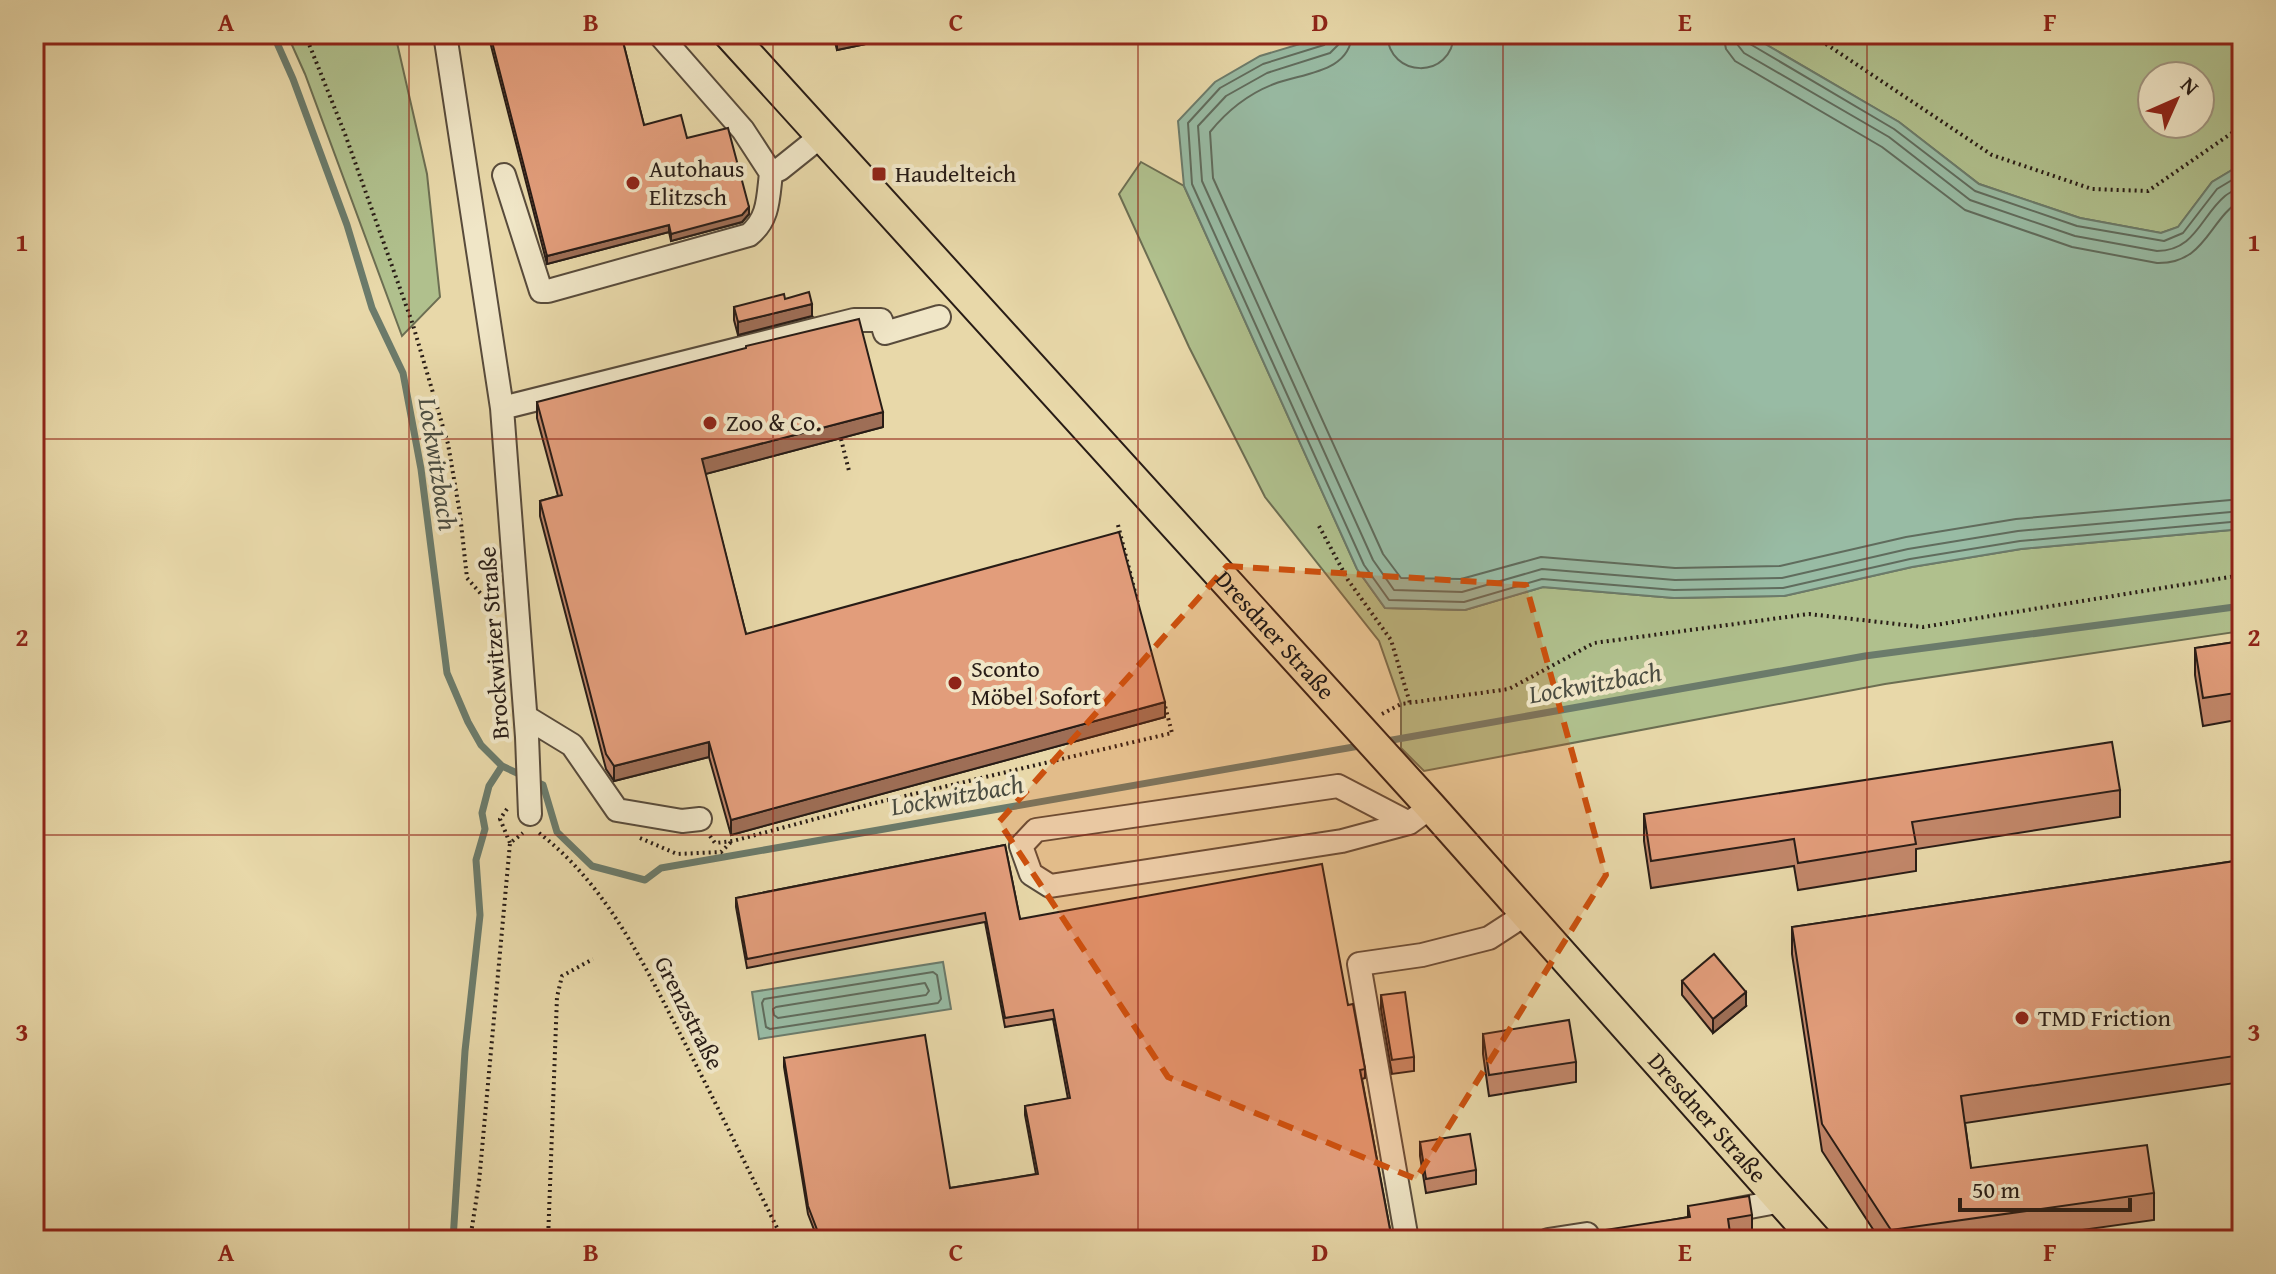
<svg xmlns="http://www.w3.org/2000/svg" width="2276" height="1274" viewBox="0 0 2276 1274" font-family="'Gentium Book Plus',serif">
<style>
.green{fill:#b0c08d;stroke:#6c6e52;stroke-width:2;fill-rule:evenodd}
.water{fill:#98bba4;stroke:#6b7b6b;stroke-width:2}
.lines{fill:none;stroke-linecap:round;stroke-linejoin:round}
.shore{stroke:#606c5d;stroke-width:2}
.stream{stroke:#6b7b6b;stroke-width:7}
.minor-casing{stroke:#584b3b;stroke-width:26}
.major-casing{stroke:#281c16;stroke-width:34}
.path{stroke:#281c16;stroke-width:4;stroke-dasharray:2 4;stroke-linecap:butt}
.minor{stroke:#f0e6c7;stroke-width:22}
.major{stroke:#e8d8a9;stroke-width:30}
.wall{fill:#c2876a;stroke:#281c16;stroke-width:2}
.shaded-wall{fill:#9e6e56;stroke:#281c16;stroke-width:2}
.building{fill:#e29d7b;stroke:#281c16;stroke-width:2}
.marked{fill:#cb500e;fill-opacity:0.2;stroke:#cb500e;stroke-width:6;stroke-dasharray:16 10;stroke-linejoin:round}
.grid{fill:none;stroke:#8f2418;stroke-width:2;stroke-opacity:0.55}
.poi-dot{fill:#8f2418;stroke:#f0e6c7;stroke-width:3}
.labels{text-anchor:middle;stroke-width:8;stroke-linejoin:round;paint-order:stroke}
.poi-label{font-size:24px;fill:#281c16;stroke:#f0e6c7;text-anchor:start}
.street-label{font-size:24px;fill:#281c16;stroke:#f0e6c7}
.water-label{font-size:26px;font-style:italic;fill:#4a4c41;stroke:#f0e6c7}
.neatline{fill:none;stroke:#8f2418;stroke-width:3}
.grid-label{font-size:26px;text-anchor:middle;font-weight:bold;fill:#8f2418}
</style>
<rect width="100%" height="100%" fill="#e8d8a9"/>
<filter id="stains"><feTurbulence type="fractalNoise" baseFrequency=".0025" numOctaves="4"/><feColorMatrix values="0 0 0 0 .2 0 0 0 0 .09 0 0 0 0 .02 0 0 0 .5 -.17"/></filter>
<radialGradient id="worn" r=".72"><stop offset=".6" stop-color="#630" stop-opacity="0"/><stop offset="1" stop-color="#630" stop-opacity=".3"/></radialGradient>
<path class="green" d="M287,34h108l32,140 13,123 -38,39 -97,-262z
M1748,34h494v130l-30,18 -34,45 -17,6 -81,-15 -101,-34 -80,-62zM2152,76h48v48h-48z
M1141,162l43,24 173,383 28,39 80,2 78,-23 131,11 110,-2 128,-29 109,-18 221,-20v102l-357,53 -461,87 -23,-23v-44l-22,-63 -114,-144 -76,-150 -70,-153z"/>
<path class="water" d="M1333,34h48l42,4 1,-4h324l151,88 80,62 101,34 81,15 17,-6 34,-45 30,-18v365l-221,20 -109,18 -128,29 -110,2 -131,-11 -78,23 -80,-2 -28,-39 -173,-383 -6,-65 37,-39 45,-26z
M943,962l8,47 -192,30 -7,-47z"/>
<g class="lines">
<path class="shore" d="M1330,34l-1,6 -5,5 -61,19 -43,24 -32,35 4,61 172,381 25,35 75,2 78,-23 132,11 109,-2 127,-29 110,-18 222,-20
M1340,34l-2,11 -8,8 -63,20 -41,23 -28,30 4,55 171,379 21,30 68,2 80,-23 133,11 107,-2 126,-29 110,-18 224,-20
M1352,34c-2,39 -50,39 -78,50 -26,10 -47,27 -64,48l3,46 170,376 18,24 60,1 80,-22 134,11 105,-2 126,-29 110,-18 226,-20
M1387,34c2,45 65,46 67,0
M1723,34l3,15 9,12 147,86 83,63 107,37 85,16c49,1 51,-43 85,-64
M1735,34l2,10 7,9 145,84 81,63 105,36 82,15c38,0 44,-35 68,-55 5,-4 12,-7 17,-11
M1745,34l5,10 144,85 81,62 102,35 87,15 19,-8 34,-44 25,-15
M933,972l4,3 4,24 -3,4 -168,26 -4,-2 -4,-24 2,-4z
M925,983l4,8 -3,4 -148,23 -4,-3 -1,-6 3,-2z"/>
<path class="stream" d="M273,34l20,45 54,146 25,83 31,65 18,96 26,204 21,49 13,23 21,21 41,19 14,47 35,34 53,14 16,-12 704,-123
M1381,742l484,-86 377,-50
M453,1240l12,-189 15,-136 -4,-55 9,-31 -3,-16 7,-27 13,-20"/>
<defs>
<path id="minor" d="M445,34l57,374 25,329 3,77
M659,34l84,96 28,43
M504,175l37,116h7l201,-56c20,-16 19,-37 22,-62l9,-4 40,-32
M502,408l352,-88h27l4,13 54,-16
M526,717l46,28 45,65 65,11 18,-2
M1409,823l-71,-37 -302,44 -15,16 10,28 19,12 292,-45 67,-18 22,-16
M1723,1212l58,-11
M1407,1240l-48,-276 63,-9 67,-17 37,-24
M1548,1240l39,-6"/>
<g id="major">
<path id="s1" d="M729,34l702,773 385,433"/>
</g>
</defs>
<use href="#minor" class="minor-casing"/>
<use href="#major" class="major-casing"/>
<path class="path" d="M305,34l40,100 68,191 35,119 12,70 7,64 29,33
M1811,34l181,121 100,34 56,2 94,-65
M841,439l8,32
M1118,525l20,79
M1319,526l29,54 43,60 19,63
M1382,714l19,-10 108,-15 85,-46 215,-29 114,13 319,-52
M507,809l-7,10 10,24
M539,833c64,49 101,123 137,193 37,71 72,143 107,214
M710,836l5,7 18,-2 138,-37 301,-71 -8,-31
M640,838l37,16 44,-2 10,-10
M470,1240l9,-58 31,-339 13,-10
M548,1240l9,-243 5,-21 31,-17"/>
<use href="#minor" class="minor"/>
<use href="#major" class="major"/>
</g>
<path class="wall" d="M488,34h133l23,91 43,13 62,76 -7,8 -71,19 -2,-9 -122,32z
M833,34h33v10l-29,6z
M785,299l27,17 -74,19 -4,-15v-13z
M537,402l346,25 -178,47 41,160 419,83 -434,118 -22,-78 -95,24 -8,-12 -66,-253v-15l18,-5 -21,-78z
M2242,641v78l-39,7 -8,-51v-27z
M2120,790v27l-204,32v22l-118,19 -4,-24 -143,22 -7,-47v-27z
M1005,845l15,74 328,86 17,64v9l-3,1 30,161h-574l-10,-26 -24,-147v-9l166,130 86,-14 -11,-59v-9l43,-7 -15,-80 -48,8 -20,-105 -238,46 -11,-61v-9z
M2242,860v222l-277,41 6,45 183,25v27l-144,20h-130l-58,-89 -30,-197v-27z
M1682,981l64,25 -33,27 -31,-38z
M1381,995l33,62v14l-22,3 -11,-65z
M1483,1034l93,28v20l-87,14 -6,-42z
M1420,1142l56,28v14l-50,9 -6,-37z
M1688,1206l64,9v25h-193l129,-23z"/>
<path class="shaded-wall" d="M847,34h19v10l-29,6v-14z
M749,207v7l-7,8 -71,19v-7z
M669,225v7l-122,32v-8z
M812,304v12l-74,19v-13z
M883,412v15l-181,48v-16z
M1165,702v15l-434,118v-15z
M709,742v15l-95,24v-15z
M1746,992v14l-33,27v-14z"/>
<path class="building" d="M490,34h131l23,91 37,-10 6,23 41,-10 21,79 -7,8 -71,19 -2,-9 -122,31z
M809,292l3,12 -74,18 -4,-15 50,-13 1,5z
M859,319l24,93 -181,47 44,175 373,-102 46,170 -434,118 -22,-78 -95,24 -8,-12 -66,-253 22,-6 -25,-93 209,-54v-2z
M2242,641v51l-39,6 -8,-50z
M2112,742l8,48 -208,32 4,22 -118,19 -4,-24 -143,22 -7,-47z
M1005,845l15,74 302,-55 26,141 5,-1 12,65 -5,1 32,170h-571l-13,-34 -24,-148 141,-23 25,153 88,-14 -13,-68 45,-8 -17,-88 -48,8 -20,-105 -238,46 -11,-61z
M2242,860v195l-281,41 10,72 176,-23 7,48 -263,37 -69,-106 -30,-197z
M1714,954l32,38 -33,27 -31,-38z
M1405,992l9,65 -22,3 -11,-65z
M1569,1020l7,42 -87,13 -6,-41z
M1470,1134l6,36 -50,9 -6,-37z
M1749,1196l3,19 -24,4 3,21h-172v-3l131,-20 -2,-11z"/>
<path class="marked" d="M1227,566l299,19 80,290 -190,304 -248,-102 -169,-255z"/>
<path class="grid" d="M409,34v1206M773,34v1206M1138,34v1206M1503,34v1206M1867,34v1206M34,439h2208M34,835h2208"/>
<g class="poi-dot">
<rect x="871" y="166" width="16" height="16" rx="4"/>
<circle cx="633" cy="183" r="8"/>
<circle cx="710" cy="423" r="8"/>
<circle cx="955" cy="683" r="8"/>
<circle cx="2022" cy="1018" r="8"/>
</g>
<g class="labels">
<g class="poi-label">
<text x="649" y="177">Autohaus<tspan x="649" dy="28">Elitzsch</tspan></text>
<text x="895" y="182">Haudelteich</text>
<text x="726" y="431">Zoo &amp; Co.</text>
<text x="971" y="677">Sconto<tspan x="971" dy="28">Möbel Sofort</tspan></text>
<text x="2038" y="1026">TMD Friction</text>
</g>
<g class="street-label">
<text dy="8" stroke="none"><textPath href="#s1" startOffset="812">Dresdner Straße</textPath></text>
<text transform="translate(494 643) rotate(-94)" y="8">Brockwitzer Straße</text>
<text transform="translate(689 1013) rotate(63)" y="8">Grenzstraße</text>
<text dy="8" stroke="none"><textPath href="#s1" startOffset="1460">Dresdner Straße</textPath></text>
</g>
<g class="water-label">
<text transform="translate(438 464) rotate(81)" y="9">Lockwitzbach</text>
<text transform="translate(1595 683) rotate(-10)" y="9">Lockwitzbach</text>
<text transform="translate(957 795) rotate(-10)" y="9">Lockwitzbach</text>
</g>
</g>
<rect width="2276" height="1274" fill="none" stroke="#e8d8a9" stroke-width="88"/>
<g transform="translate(2176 100) rotate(45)"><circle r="38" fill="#f0e6c7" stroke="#a09580" stroke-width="2"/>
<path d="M0-6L14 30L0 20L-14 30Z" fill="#8f2418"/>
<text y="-12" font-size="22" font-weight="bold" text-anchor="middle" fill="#281c16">N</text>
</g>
<path d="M1960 1198v12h170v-12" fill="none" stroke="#281c16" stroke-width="4"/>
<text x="1972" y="1198" font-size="24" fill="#281c16" stroke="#f0e6c7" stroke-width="6" paint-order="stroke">50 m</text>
<rect x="44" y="44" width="2188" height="1186" class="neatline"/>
<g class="grid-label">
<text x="226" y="31">A</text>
<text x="591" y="31">B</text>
<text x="956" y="31">C</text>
<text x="1320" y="31">D</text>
<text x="1685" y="31">E</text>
<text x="2050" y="31">F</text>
<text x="22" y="251">1</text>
<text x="2254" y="251">1</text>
<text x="22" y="646">2</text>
<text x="2254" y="646">2</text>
<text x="22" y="1041">3</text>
<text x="2254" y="1041">3</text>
<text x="226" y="1261">A</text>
<text x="591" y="1261">B</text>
<text x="956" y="1261">C</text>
<text x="1320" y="1261">D</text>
<text x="1685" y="1261">E</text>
<text x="2050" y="1261">F</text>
</g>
<rect width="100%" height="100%" filter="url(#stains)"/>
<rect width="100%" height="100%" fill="url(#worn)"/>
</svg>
